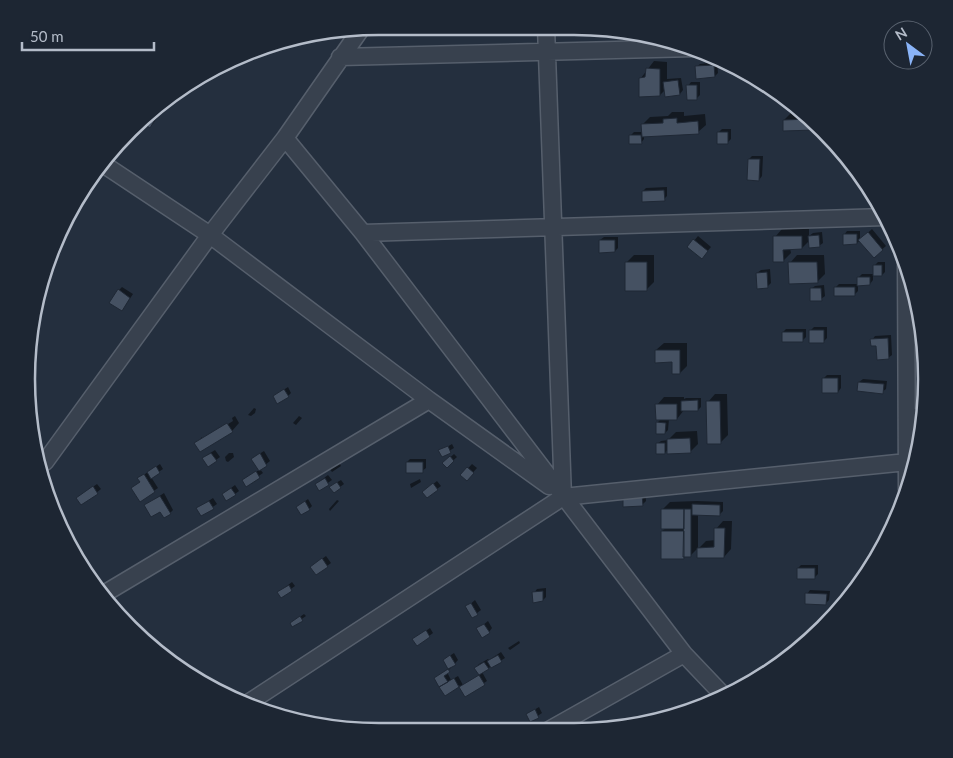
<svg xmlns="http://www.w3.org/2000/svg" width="953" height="758" viewBox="0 0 953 758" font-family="Lato,sans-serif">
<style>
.shadow{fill:#0007}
.building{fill:#455162;stroke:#1f2835}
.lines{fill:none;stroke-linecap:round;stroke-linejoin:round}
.street-casing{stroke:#565f6c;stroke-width:19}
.street{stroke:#38414e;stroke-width:16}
.rim{fill:none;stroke:#b4bcc9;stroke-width:2.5}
</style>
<rect width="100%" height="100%" fill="#242f3e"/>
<path class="shadow" d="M267,47l-6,7 -5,-3z
M654,61l13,1v17l14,-1 2,12 -3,4 -15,-4 -5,5 -19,-17z
M717,62l1,11 -3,3 -19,-9 4,-3z
M691,82h9v13l-4,4 -8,-13z
M158,107l4,2 -9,15 -3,3 -7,-4 5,-7z
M672,112h12v4l21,-2 1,11 -8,7 -54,4v3l-3,4 -10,-8 3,-3h9l-1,-7 8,-8 18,-1z
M805,112l12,14 -2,2 -31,-8 7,-7z
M722,129h9v10l-3,3 -10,-9z
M752,156h11l-1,20 -3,4 -10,-21z
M667,187v9l-3,3 -21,-8 3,-3z
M782,229h27v7l4,-3 9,-1 1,11 -4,3 -9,-6 -8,8h-12l1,5 -8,8 -8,-24z
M872,229l14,17 -12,10 -14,-16 -3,3 -13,-8 3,-4h13v9z
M698,236l13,11 -6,7 -16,-7z
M604,237h14v11l-3,3 -15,-11z
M634,255h20v27l-8,8 -20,-27z
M797,255h27l1,19 -8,8 -27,-19z
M878,262h7v10l-3,3h-9v5l-3,4h-12v7l-3,3 -20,-6 4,-4h19v-6l4,-4h13v-9z
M770,269l1,14 -4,4 -10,-14 4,-3z
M824,285l1,11 -4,3 -10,-10 4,-3z
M122,287l11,7 -8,12 -6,-16z
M814,327h13v11l-4,4 -13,-11z
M786,329h20v8l-4,4 -19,-9z
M891,335l1,20 -4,3 -16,-18 3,-4z
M664,343h23v23l-7,7 -6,-12 -18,-11z
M827,375h14v13l-3,4 -15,-13z
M863,379l24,2 -1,8 -4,3 -23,-10z
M288,387l3,6 -3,3h-14z
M715,394h12l1,41 -8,8 -12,-41z
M664,397h20v2l2,-1h15v9l-3,3h-14l-7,9h-8l-1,11 -3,3 -8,-10 4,-4 -4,-14z
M254,408l2,1 -1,4 -4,3 -3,-1z
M235,416l4,7 -7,8 -36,13 6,-7v3l31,-19 -1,-3 -29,19z
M299,416l3,2 -6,7 -3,-2z
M697,431l1,13 -8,8 -22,-3 -3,4 -8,-9 4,-3 7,-1 8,-8z
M452,444l2,4 -12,7 -2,-4z
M215,450l5,7 -4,3 -9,-5z
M264,451l6,10 -10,8 3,4 -17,12 1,-8 12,-7 -3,-14z
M229,453h4l1,4 -6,5 -2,-1 -1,-4z
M454,454l3,3 -10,9 -3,-3z
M336,457l5,9 -9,6 -3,-4z
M410,459h16v9l-4,3 -15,-9z
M160,464l3,5 -12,8 7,11 -18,12 1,-18 -2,-4z
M472,464l5,4 -10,11 -5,-4z
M328,475l4,5 -13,9 -3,-5z
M420,479l1,3 -10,6 -1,-4z
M341,480l3,4 -4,3 -6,-3z
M437,481l4,5 -4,3h-10z
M97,484l4,5 -19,15 -1,-9z
M235,485l4,6 -4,3h-12z
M645,491l1,10 -4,4 -18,1z
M164,493l9,17 -3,3 -24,-8z
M213,498l4,6 -16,11 -3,-7z
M308,499l4,7 -3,3 -12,-2z
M337,500l2,1 -9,10 -1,-2z
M697,501l26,1v9l-3,3h-22v34l-8,8 -28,-25 4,-3 -4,-18 8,-8z
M723,521h9l-1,28 -7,8 -25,-9 7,-7 10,-1v-11z
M326,556l5,7 -4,3 -12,-2z
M801,565h17v9l-4,4 -16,-10z
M292,582l3,4 -14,10 -2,-4z
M546,588v9l-3,3 -9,-7 3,-4z
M810,590l20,1 -1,9 -3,3 -19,-9z
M475,600l6,10 -8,6 -6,-9z
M118,610l8,13 -12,-11z
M304,614l2,2 -13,9 -2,-2z
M488,621l4,7 -3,4 -11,-3z
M430,628l3,5 -4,3 -15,3z
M519,641l1,2 -10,7 -2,-2z
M501,652l4,6 -23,14 5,9 -22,14 -6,-10 -14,9 -10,-16 14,-10 -1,-11 6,-4 4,7 -11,12 4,8 7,-4 5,9 17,-10 -4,-7 3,-4 9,-5 1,1z
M539,707l3,6 -12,8 -3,-7z"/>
<path class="building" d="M714,65l1,12 -19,2 -1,-13z
M646,68l14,1v27l-21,1v-19l6,-1z
M678,80l2,15 -15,2 -2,-15z
M686,85h11v15h-10z
M155,110l4,3 -9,15 -8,-5 3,-5z
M677,118v5l21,-2 1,13 -57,3 -1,-13 22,-1v-4z
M811,119l4,5v6l-32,1v-11z
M717,132h11v12h-11z
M629,135h12l1,9h-13z
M748,159h12l-1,22 -12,-1z
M664,190l1,11 -23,1v-11z
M868,232l15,18 -9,8 -16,-18z
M843,234h14v10l-14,1z
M819,235l1,12 -11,1 -1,-12z
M773,236h29v13l-19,1 1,12h-11z
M693,239l15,12 -6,8 -15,-12z
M599,240h16v12l-16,1z
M625,262h22v29h-22z
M788,262h29l1,21 -29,1z
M873,265h9v11h-9z
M767,272l1,16 -11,1 -1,-16z
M857,277h13v8l-13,1z
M834,287h21v9h-21z
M810,288h11l1,13h-12z
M118,289l12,9 -8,13 -13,-8z
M809,330h15v13h-15z
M782,332h21v10h-21z
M888,338l1,21 -12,1 -1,-14h-5l-1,-7z
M655,350h25v24h-8v-12l-17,1z
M822,378h16v15h-16z
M858,382l26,2 -1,10 -26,-3z
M284,389l5,8 -12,7 -4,-8z
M698,400v11h-17v-10z
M706,401h14l1,43h-14z
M655,404h22v16h-21z
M656,422l10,1 -1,11h-9z
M227,423l6,9 -33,20 -6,-9z
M690,438l1,15 -24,1v-15z
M656,443h9v11h-9z
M448,446l3,7 -9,4 -4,-7z
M211,453l6,8 -9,6 -6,-9z
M260,453l7,13 -8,5 -8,-12z
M450,456l4,5 -7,7 -5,-5z
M406,462h17v11h-17z
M156,466l4,7 -9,6 -4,-7z
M467,467l7,6 -7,8 -7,-6z
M256,471l4,7 -14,9 -4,-7z
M144,474l11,18 -15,10 -9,-14 9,-6 -3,-4z
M325,478l4,7 -10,6 -4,-7z
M337,482l4,6 -7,5 -5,-6z
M433,483l5,7 -11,8 -5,-6z
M93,486l5,8 -17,11 -5,-7z
M231,488l5,7 -10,6 -4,-7z
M642,494l1,12 -20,1v-12z
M160,496l11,18 -7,4 -4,-6 -9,5 -7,-12z
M209,501l5,8 -13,7 -5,-8z
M305,501l5,9 -9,5 -5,-8z
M692,504l28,1v11l-28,-1z
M661,509h23v20h-23z
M684,509h7v48h-8z
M714,528h11l-1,30h-27v-10l17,-1z
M661,531h23v28h-23z
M322,558l6,9 -12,8 -6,-8z
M797,568h18v11h-18z
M289,585l3,6 -11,7 -4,-6z
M543,591v10l-10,2 -1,-11z
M805,593l22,1 -1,11 -21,-1z
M471,603l7,12 -6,3 -7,-12z
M300,616l3,5 -11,6 -2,-4z
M484,624l6,9 -8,5 -6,-10z
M426,630l4,7 -13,9 -5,-7z
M450,655l6,10 -8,4 -5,-9z
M498,655l4,7 -11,6 -4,-7z
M484,662l5,7 -10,6 -5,-7z
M448,669l2,3 -6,4 4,6 -9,5 -5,-9z
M479,675l6,10 -20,12 -6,-10z
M454,678l5,9 -14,9 -6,-9z
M535,709l4,9 -9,4 -4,-8z"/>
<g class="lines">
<defs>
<path id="street" d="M546,27l17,470
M340,57l354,-9
M285,138l78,95 321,421 40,42
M103,164l107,71 219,165 120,86
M363,233l523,-16
M906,261l1,229
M907,418l17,-2
M45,462l165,-227 75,-97 76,-109
M102,595l327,-195
M245,705l318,-208 344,-35
M549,730l135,-76"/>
</defs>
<use href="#street" class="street-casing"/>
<use href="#street" class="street"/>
</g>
<path d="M0 0H953V758H0ZM379 35H574A344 344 0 0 1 918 379V379A344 344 0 0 1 574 723H379A344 344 0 0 1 35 379V379A344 344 0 0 1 379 35Z" fill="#1d2633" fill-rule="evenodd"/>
<path class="rim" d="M379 35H574A344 344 0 0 1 918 379V379A344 344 0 0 1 574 723H379A344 344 0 0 1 35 379V379A344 344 0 0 1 379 35Z"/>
<g transform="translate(908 45) rotate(328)"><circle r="24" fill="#1d2633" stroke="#59626f"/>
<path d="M0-4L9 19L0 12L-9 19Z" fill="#8ab4f8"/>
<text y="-8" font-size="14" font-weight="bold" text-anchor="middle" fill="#b4bcc9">N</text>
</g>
<path d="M22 42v8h132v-8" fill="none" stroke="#b4bcc9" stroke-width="2.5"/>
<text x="30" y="42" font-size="15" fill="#b4bcc9" stroke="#1d2633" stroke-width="4" paint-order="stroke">50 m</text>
</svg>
